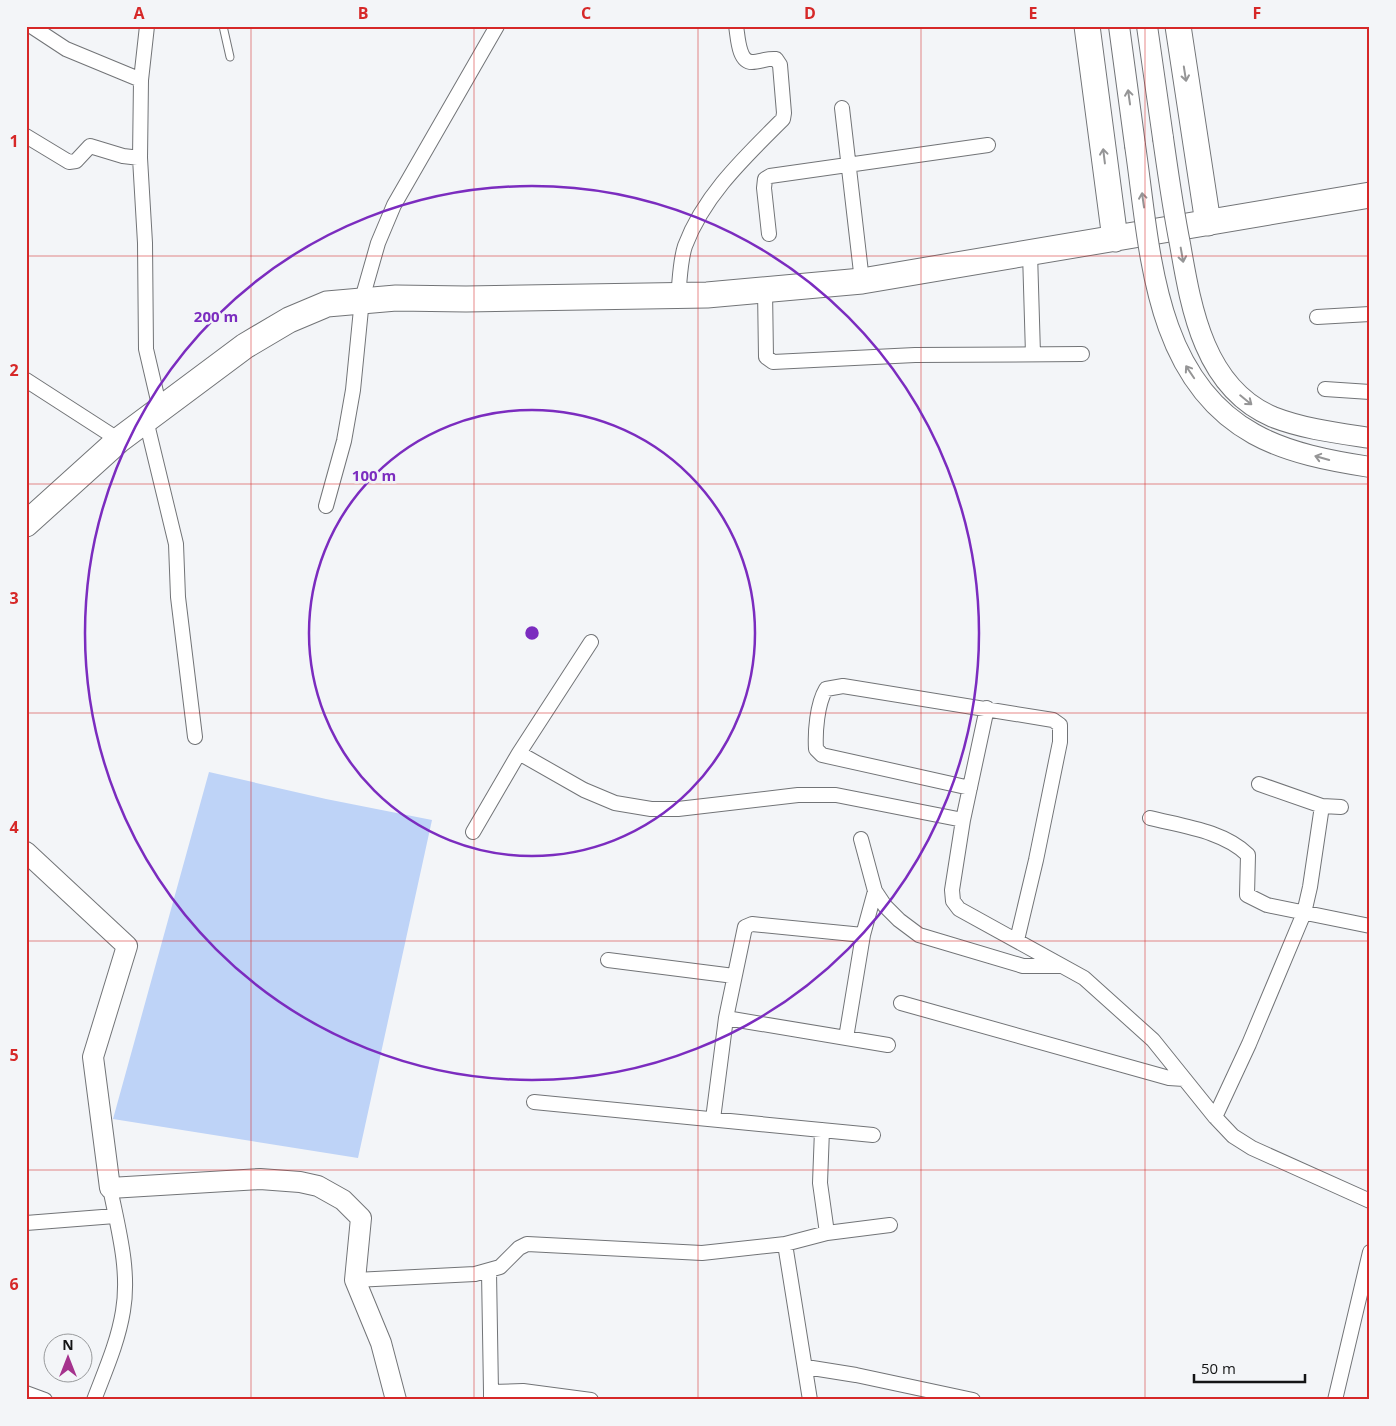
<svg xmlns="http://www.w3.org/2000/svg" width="1396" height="1426" viewBox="0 0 1396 1426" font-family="'Open Sans',sans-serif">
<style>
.water{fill:#bed3f7}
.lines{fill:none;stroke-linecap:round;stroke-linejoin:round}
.lane-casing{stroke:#727477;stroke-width:9}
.street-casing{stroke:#727477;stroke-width:16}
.secondary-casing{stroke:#727477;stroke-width:22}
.highway-casing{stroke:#727477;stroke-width:27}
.lane{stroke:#fff;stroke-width:7}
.street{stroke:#fff;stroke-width:14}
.secondary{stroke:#fff;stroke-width:20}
.highway{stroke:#fff;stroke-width:25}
.secondary-bridge-casing{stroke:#727477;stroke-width:22;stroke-linecap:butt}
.secondary-bridge{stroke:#fff;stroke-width:20}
.oneway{stroke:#959596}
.grid{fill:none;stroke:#d62828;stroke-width:1;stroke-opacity:0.55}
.ring{fill:none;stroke:#7b2cbf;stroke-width:2.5}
.centre{fill:#7b2cbf;stroke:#f3f5f8;stroke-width:2.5}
.ring-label{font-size:15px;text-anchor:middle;font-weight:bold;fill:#7b2cbf;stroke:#f3f5f8;stroke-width:5;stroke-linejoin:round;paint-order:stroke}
.neatline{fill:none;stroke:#d62828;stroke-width:2}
.grid-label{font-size:16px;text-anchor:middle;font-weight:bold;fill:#d62828}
</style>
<rect width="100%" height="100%" fill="#f3f5f8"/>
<path class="water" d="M209,772l117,27 106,21 -74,338 -245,-39z"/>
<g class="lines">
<defs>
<path id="lane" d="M223,26l7,31"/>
<path id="street" d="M31,26l35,23 75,31
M147,26l-6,54 -1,78 5,85 1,106 14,60
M842,108l20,173
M26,136l43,26 7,-1 14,-15 33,10 17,2
M769,234l-5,-46 1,-9 5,-3 218,-31
M1030,253l3,101
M765,290l1,67 7,5 142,-7 167,-1
M678,296c2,-16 2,-35 7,-50 19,-51 60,-89 98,-127l1,-6 -4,-48 -4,-6c-9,-1 -16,3 -24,3 -14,0 -14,-26 -16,-36
M1317,317l53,-3
M26,380l93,60
M1325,389l45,3
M146,420l30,124 2,53 17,140
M326,506l18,-65 9,-51 9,-91 16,-56 16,-38 103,-179
M987,708l-24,112 -11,70 1,11 6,8 125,69 69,62 62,77 18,19 19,12 118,53
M519,753l65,37 31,13 36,6h27l120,-14h38l127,25
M1259,784l63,22 19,1
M970,788l-148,-33 -6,-6c-1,-17 1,-45 10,-60l17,-3 210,34 7,5v17l-24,118 -19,80
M1150,818c32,8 74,13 98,37l-1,40 20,10 103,21
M473,832l46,-79 72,-111
M861,839l14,52 10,15 14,14 20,15 104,31h39
M608,960l126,16
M901,1003l268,75 15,1
M726,1018l162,27
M846,1038l17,-103 12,-44
M534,1102l339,33
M1215,1117l34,-73 55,-131 6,-26 12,-81
M713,1119l13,-101 19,-91 7,-3 111,11
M822,1130l-2,53 7,50
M26,1223l89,-7
M785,1244l25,156
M489,1272l2,120
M355,1280l120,-6 25,-7 19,-19 8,-4 175,9 83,-9 42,-11 63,-8
M806,1367l50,8 117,25
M26,1393l19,7
M94,1400c11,-29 24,-58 29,-89 7,-41 -5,-83 -13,-123
M491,1400v-8l32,-1 68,9
M1335,1400l35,-148"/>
<path id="secondary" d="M1119,26l16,119
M1147,26l16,112
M26,852l101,94 -34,111 17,131 150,-9 40,3 18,4 25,14 18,18 -6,62 26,63 15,57"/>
<path id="highway" d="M1087,26l28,213
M1178,26l30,197
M26,524l93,-84 126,-94 44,-26 38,-16 69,-6 70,1 241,-4 155,-14 508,-86"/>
</defs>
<use href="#lane" class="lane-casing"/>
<use href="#street" class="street-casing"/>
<use href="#secondary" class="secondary-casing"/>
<use href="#highway" class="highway-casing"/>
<use href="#lane" class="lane"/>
<use href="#street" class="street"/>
<use href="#secondary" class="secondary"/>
<use href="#highway" class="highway"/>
<defs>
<path id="secondary-bridge" d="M1163,138c5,35 10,71 17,106 11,64 24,144 93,173 31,12 64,16 97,21
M1135,145c15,101 17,233 119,289 34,19 77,27 116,33"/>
</defs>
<use href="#secondary-bridge" class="secondary-bridge-casing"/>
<use href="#secondary-bridge" class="secondary-bridge"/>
</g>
<defs><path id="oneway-shaft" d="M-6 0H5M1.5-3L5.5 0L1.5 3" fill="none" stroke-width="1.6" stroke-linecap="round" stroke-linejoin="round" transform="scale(1.25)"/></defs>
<g class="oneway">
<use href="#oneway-shaft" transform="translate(1185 74) rotate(81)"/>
<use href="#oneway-shaft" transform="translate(1129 97) rotate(-98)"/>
<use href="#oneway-shaft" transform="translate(1104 156) rotate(-97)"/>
<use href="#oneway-shaft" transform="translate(1143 200) rotate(-98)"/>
<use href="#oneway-shaft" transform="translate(1182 255) rotate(80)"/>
<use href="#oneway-shaft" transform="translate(1190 372) rotate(-124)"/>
<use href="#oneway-shaft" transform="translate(1246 400) rotate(39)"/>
<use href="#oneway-shaft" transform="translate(1322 458) rotate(-164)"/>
</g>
<path class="grid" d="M251,26v1374M474,26v1374M698,26v1374M921,26v1374M1145,26v1374M26,256h1344M26,484h1344M26,713h1344M26,941h1344M26,1170h1344"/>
<g class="ring">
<circle cx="532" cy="633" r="223"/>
<circle cx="532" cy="633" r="447"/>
</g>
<circle cx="532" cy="633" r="8" class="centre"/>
<g class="ring-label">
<text x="216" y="322">200 m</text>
<text x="374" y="481">100 m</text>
</g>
<rect width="1396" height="1426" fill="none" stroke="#f3f5f8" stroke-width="55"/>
<g transform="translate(68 1358)"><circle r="24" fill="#f3f5f8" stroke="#999b9d"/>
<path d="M0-4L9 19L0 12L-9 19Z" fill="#a5328d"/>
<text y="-8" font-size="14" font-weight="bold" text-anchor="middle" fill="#131415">N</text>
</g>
<path d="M1194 1374v8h111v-8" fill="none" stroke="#131415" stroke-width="2.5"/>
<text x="1201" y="1374" font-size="15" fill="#131415" stroke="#f3f5f8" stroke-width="4" paint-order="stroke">50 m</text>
<rect x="28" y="28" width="1340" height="1370" class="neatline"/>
<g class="grid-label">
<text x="139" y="19">A</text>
<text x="363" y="19">B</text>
<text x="586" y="19">C</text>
<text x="810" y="19">D</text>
<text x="1033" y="19">E</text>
<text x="1257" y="19">F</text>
<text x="14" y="147">1</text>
<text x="14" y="376">2</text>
<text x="14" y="604">3</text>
<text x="14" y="833">4</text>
<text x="14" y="1061">5</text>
<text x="14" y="1290">6</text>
</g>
</svg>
